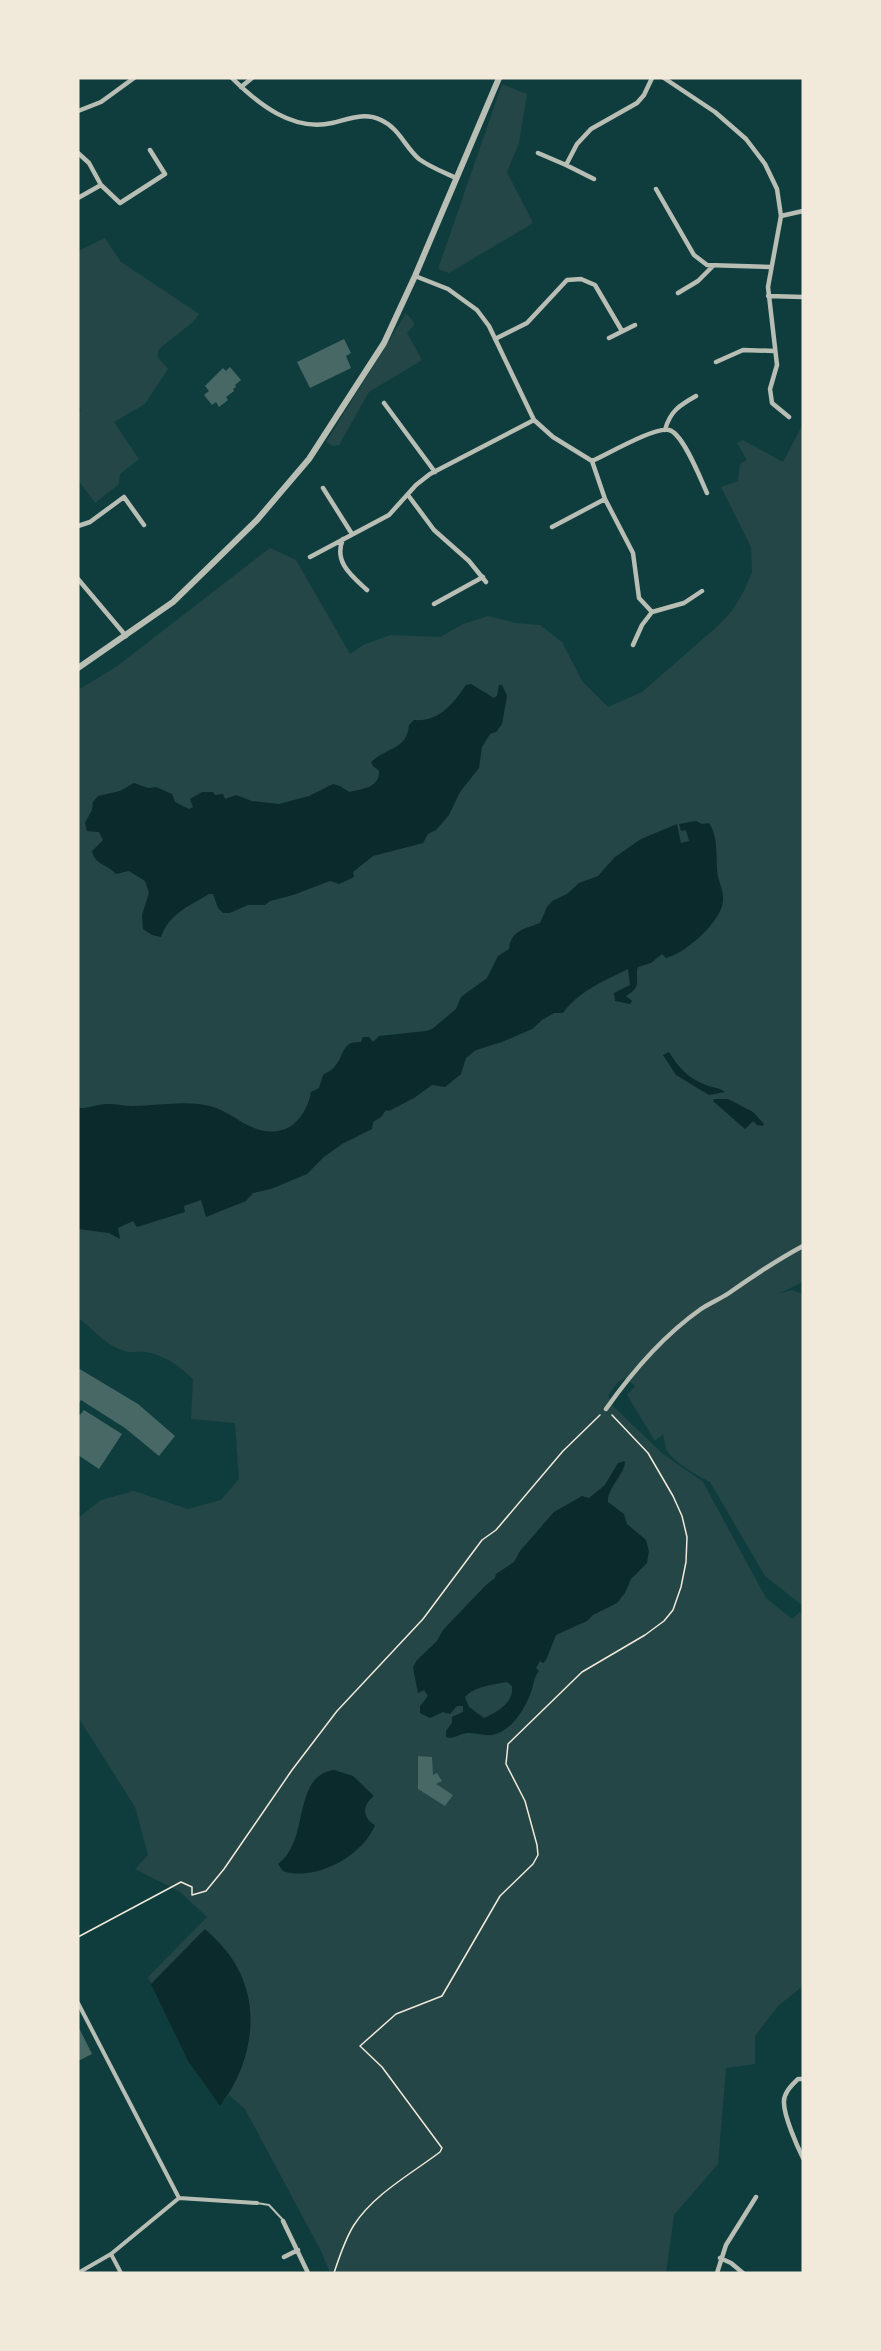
<svg xmlns="http://www.w3.org/2000/svg" width="881" height="2351" viewBox="0 0 881 2351" font-family="'IBM Plex Serif',serif">
<style>
.green{fill:#244646}
.water{fill:#0a2a2b;fill-rule:evenodd}
.building{fill:#486865}
.lines{fill:none;stroke-linecap:round;stroke-linejoin:round}
.path{stroke:#f1e9da;stroke-width:1.5}
.service{stroke:#b8beb3;stroke-width:2}
.pedestrian{stroke:#b8beb3;stroke-width:4}
.minor{stroke:#b8beb3;stroke-width:4.5}
.tertiary{stroke:#b8beb3;stroke-width:6}
</style>
<rect width="100%" height="100%" fill="#0f3d3e"/>
<path class="green" d="M502,84l25,10 -8,49 -12,29 26,51 -84,50 -11,-4z
M105,238l16,24 78,52 -6,8 -34,27 -2,7 11,13 -23,35 -31,18 25,37 -19,15 -1,10 -24,19 -17,-23v-67l3,-2 -3,-5v-155z
M406,313l9,11 -8,9 15,27 -53,32 -30,53 -6,1 -7,-4z
M803,424v858l-25,12 14,-4 11,4v312l-38,-30 -55,-94c-12,-6 -38,-21 -44,-33 -1,-5 -2,-11 -3,-15l-8,7 -28,-46 8,-9 -9,-8 -8,4 -10,13 5,11 50,48 40,28 63,116 26,21 8,-7 3,3v371l-25,20 -23,30v28l-29,4 -8,96 -44,51 -8,58h-336l-9,-22 -76,-142 -16,-14 -9,11 -32,-45 -40,-84 59,-60 -27,-25 -45,-23 13,-14 -13,-48 -57,-90v-199l23,-18 33,-9 54,18 33,-9 18,-21 -4,-56 -44,-4 2,-40c-14,-13 -28,-24 -47,-27 -11,-1 -16,2 -27,-3 -15,-6 -28,-22 -41,-31v-628l38,-23 154,-119 26,12 54,94 15,-10 26,-9 49,2 23,-13 25,-8 28,7 24,2 22,17 20,39 26,26 34,-15 77,-67 13,-14 12,-20 8,-19 -1,-25 -30,-60 17,-6 2,-17 7,-4 -10,-17 6,-3 40,22z"/>
<path class="water" d="M471,684l23,14 3,-2 2,-11h3l5,11 -5,28 -6,8 -6,2 -8,13 -3,21 -19,24 -11,23 -13,15 -8,4 -5,9 -50,13 -20,16 1,5 -15,7 -9,-3 -37,14 -23,6 -5,4h-17l-18,8h-7l-5,-5 -5,-14h-4c-20,12 -40,20 -48,43l-9,-2 -9,-6 -1,-14 7,-22 -4,-12 -16,-10 -13,3c-9,-10 -21,-9 -24,-23l11,-11 -4,-8 -12,-1 -2,-8 7,-13 1,-8 5,-6 22,-5 14,-8 14,5 8,-1 16,7 3,8 14,7 4,-2 -3,-8 12,-7h11l2,3 8,-1 2,5 11,-4 16,6 27,3 30,-8 24,-12 7,2 9,6c12,-3 31,-4 30,-21l-6,-5 -2,-4c16,-15 36,-12 38,-37l5,-5c25,2 39,-16 52,-35z
M696,821l6,3 7,-1c9,13 7,30 8,46 0,10 7,21 6,32 -2,21 -37,52 -57,57l-4,-4 -11,9 -13,4c-3,7 2,17 -4,23 -3,3 -6,4 -8,6l6,5 -2,3 -15,-3 -1,-8 16,-8 -2,-16c-24,12 -49,22 -65,44h-9l-12,7 -10,9 -30,13 -26,8 -10,8 -5,16 -16,13 -13,-2 -18,13 -25,13 -3,-1 -5,7 -8,5 -1,7 -30,15 -18,13 -17,17 -36,15 -18,4 -7,8 -40,16 -5,-17 -17,6 1,6 -48,15 -4,-6 -15,7 2,11 -11,-6 -31,-4v-121c11,1 21,-5 31,-4 8,0 15,2 23,2 27,0 51,-6 78,0 25,6 42,32 72,24 15,-3 27,-23 29,-38l8,-4 4,-13c4,-3 10,-5 12,-9 10,-11 6,-25 26,-24l2,-5h6l4,5 6,-6 47,-5 6,-2 24,-20 5,-12 26,-19 11,-22 11,-7c2,-19 16,-20 31,-26l7,-16 5,-6 15,-7 12,-11 19,-7 17,-19 26,-18 36,-15 4,19 8,-2 -3,-11 -5,1 -2,-7z
M669,1052c10,16 19,26 37,33 7,3 13,2 19,7l-16,3 -33,-20 -13,-20z
M714,1099h14l25,13 11,12 -1,2 -6,-1 -4,-4 -8,8 -32,-28z
M625,1461c0,14 -18,26 -17,41l16,12 3,10 19,16 3,11 -2,12 -16,16 -6,14 -8,10 -24,12 -6,6 -31,14 -10,25 -3,3 -3,-2 -4,7 3,3c-6,8 -5,13 -8,21 -6,17 -20,40 -39,43 -8,1 -16,-2 -24,-2 -8,0 -14,7 -22,4v-6l6,-8v-6l11,-5v-6h-6l-7,8 -7,-2 -13,6 -10,-5v-7l8,-10 -4,-6 -6,3 -5,-26 4,-7 20,-19 6,-11 43,-45 9,-7 1,-4 18,-12 6,-11 34,-39 28,-16 7,2 16,-13 13,-22zM507,1682l5,4c2,17 -15,26 -28,32l-15,-11 -4,-10c10,-11 28,-12 42,-15z
M334,1770l19,6 21,20c-12,9 -12,22 1,29 -12,31 -60,57 -92,46l-5,-7c33,-24 13,-88 56,-94z
M205,1929c12,11 24,23 32,38 25,45 13,100 -17,139l-32,-45 -37,-77z"/>
<path class="building" d="M344,339l7,14 -5,3 5,12 -41,20 -13,-26z
M230,367l11,13 -6,5 1,2 -3,2 1,2 -8,6 2,3 -9,7 -3,-5 -4,3 -8,-10 5,-4 -4,-5 18,-18 3,3z
M78,1368l60,36 37,32 -16,20 -34,-28 -44,-28 -3,5z
M84,1410l38,24 -23,35 -21,-14v-41l2,1z
M418,1756l14,1 1,18 4,-2 5,8 -6,3 17,11 -8,11 -27,-17z
M78,2026l14,28 -14,7z"/>
<g class="lines">
<path class="path" d="M78,1937l103,-55 11,5v8l14,-4 18,-22 68,-99 45,-59 86,-92 59,-79 14,-10 67,-79 37,-36
M334,2273c5,-15 11,-34 20,-48 20,-31 57,-51 86,-73l2,-4 -60,-81 -22,-21 36,-32 46,-18 58,-100 33,-32 5,-9 -1,-10 -12,-44 -19,-37 2,-20 74,-72 63,-37 19,-14 9,-11 8,-23 5,-25 1,-25 -5,-21 -9,-20 -25,-43 -36,-38"/>
<path class="service" d="M257,2203l12,2 14,15"/>
<path class="pedestrian" d="M78,2003l101,195 -68,56 -33,19
M179,2198l78,5
M111,2254l10,19"/>
<path class="minor" d="M232,78c26,26 61,54 100,45 17,-4 32,-11 49,-3 18,8 24,27 38,39 11,8 24,13 37,19
M664,78l51,34 31,27 19,25 12,25 4,27 -13,71 9,78 -7,24 2,14 17,14
M241,87l11,-9
M78,111l23,-9 33,-24
M78,153l11,10 12,22 19,18 45,-29 -15,-24
M538,153l28,12
M594,179l-28,-14 11,-21 14,-15 46,-26 7,-8 8,-17
M656,189l38,66 13,10 64,2
M78,198l23,-13
M781,216l22,-5
M415,276l33,13 29,21 12,16 45,94 19,17 39,24 13,38 28,54 6,45 13,14
M678,293l20,-12 15,-15
M768,296l35,1
M609,338l26,-13
M495,339l32,-16 40,-43 14,-1 14,6 27,46
M716,362l27,-12 32,1
M384,403l51,69
M665,430c5,-19 15,-25 31,-34
M592,461c14,-6 64,-35 77,-31 14,3 32,50 38,63
M323,488l29,46
M408,495l26,35 35,31 17,21
M78,526l12,-4 34,-25 20,28
M552,527l53,-28
M343,539c-10,23 9,37 24,51
M310,557l79,-42 27,-30 14,-11 104,-54
M78,579l48,57
M434,604l49,-27
M633,645l9,-20 10,-13 32,-9 18,-12
M606,1409c26,-37 58,-74 95,-100 9,-6 19,-10 28,-16 24,-17 48,-33 74,-47
M803,2079h-5c-6,6 -15,14 -14,24 0,13 13,43 19,55
M283,2221l25,52
M284,2257l14,-7
M720,2258l11,5 12,10
M717,2273l9,-28 30,-48"/>
<path class="tertiary" d="M78,668l95,-66 84,-82 52,-61 75,-116 31,-67 84,-198"/>
</g>
<rect width="881" height="2351" fill="none" stroke="#f1e9da" stroke-width="159"/>
</svg>
